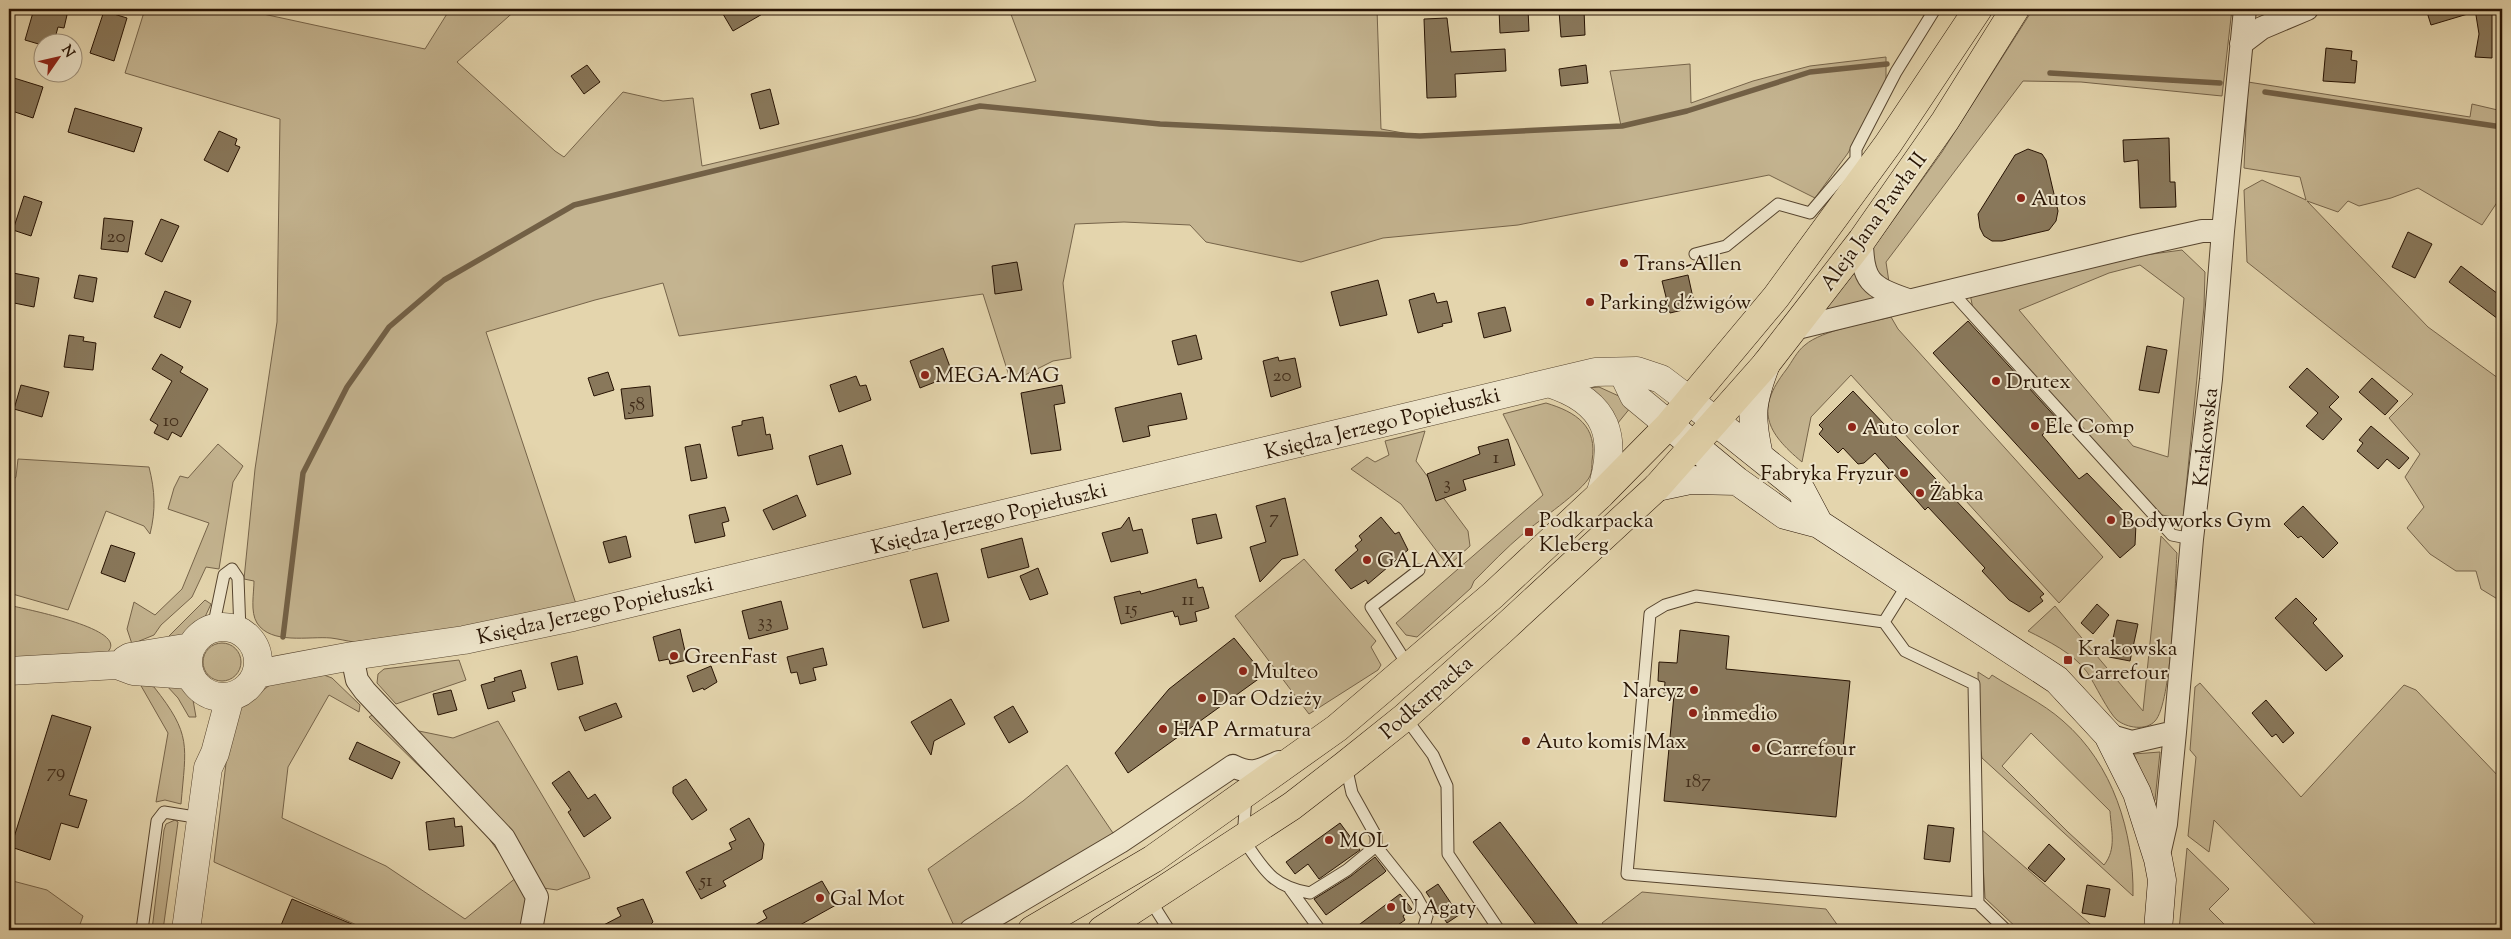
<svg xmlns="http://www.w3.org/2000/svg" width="2511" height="939" viewBox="0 0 2511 939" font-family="'Sorts Mill Goudy',serif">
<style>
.green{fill:#c4b490;stroke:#76644a;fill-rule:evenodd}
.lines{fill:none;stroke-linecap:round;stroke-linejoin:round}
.stream{stroke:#726046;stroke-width:5.5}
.building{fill:#89785b;stroke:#271303}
.service-casing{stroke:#56442e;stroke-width:13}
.minor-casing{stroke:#56442e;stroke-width:24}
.tertiary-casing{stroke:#56442e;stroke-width:29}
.secondary-casing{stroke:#271303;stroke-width:29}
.primary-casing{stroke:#271303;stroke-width:29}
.service{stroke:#ede4ca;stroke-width:11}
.minor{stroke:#ede4ca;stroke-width:22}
.tertiary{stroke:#ede4ca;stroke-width:28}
.secondary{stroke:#ede4ca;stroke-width:28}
.primary{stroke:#e4d5ad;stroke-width:28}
.poi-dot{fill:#8f2418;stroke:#ede4ca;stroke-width:2}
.labels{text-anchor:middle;stroke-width:4;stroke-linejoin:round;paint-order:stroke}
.number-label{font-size:19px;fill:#402c19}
.poi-label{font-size:21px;fill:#271303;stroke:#ede4ca;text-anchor:start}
.street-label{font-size:21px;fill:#271303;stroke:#ede4ca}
</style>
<rect width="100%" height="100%" fill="#e4d5ad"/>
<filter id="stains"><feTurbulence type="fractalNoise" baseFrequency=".004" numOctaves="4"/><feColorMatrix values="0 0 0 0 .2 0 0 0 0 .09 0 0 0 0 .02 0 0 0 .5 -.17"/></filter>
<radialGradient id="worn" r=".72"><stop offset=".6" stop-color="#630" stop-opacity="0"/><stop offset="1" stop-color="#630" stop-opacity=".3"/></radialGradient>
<path class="green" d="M145,9h95l185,40 25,-40h67l-60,53 98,89 9,6 59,-65 40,9 30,-3 9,68 214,-50 120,-35 -27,-72h368l4,120 39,7 201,-10 -11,-55 80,-7 1,39 62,-22 57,-15 76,-9v26l-38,70 -33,45 -46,-23 -251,50 -135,13 -82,24 -95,-20 -16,-17 -66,-3 -49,2 -12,59 8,75 -18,3 -42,21 -28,-88 -304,42 -16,-53 -68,17 -109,32 90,272 -79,18 -143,20c-7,-1 -15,-3 -23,-4 -22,-2 -60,7 -74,-15 -7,-11 -3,-30 -3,-42l-10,-2 11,-110 22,-147 3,-203 -155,-46z
M2033,9h199l-10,87 -141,-14 -58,-1 -137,181 3,20h-8l-10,-31 71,-99z
M2248,82l222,35 2,-13 30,7v84l-20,30 -64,-37 -27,10 -32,8 -11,-5 -10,11 -31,-11 121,126 74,54v225l-3,-6 -18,-11 -5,-18h-20l-26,-17 -23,-26 17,-21 -19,-30 15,-23 -31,-36 24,-24 -166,-132 -3,-72 18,-10 44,20 -6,-23 -56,-9z
M2182,250l23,22 -1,35 -21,212 -21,-4 -189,-206 -3,-15 175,-39zM2140,265l44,33 -16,159 -35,-11 -114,-136 90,-37z
M1855,272l24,28 -52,11v-4z
M1891,317l7,12 205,228 -44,46 -208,-228 -40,42 -9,45c-36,-30 -47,-52 -16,-92 6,-8 11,-19 19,-25 17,-15 63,-22 86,-28z
M1599,387l22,10 10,10 -18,22 -24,-41z
M1546,403c30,9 52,23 46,58 0,4 0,11 -2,15 -7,15 -52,45 -66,57 -18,15 -34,32 -50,48l-3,7 -54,49 -11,-2 -10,-12 147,-128 -40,-81z
M1425,431l-9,30 52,70 2,15 -22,20 -47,-62 -50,-35 16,-12 8,5 14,-7 -4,-14z
M218,444l25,22 -10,16 -14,87 -13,-2 -14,30 -31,28 -7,10 -22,9 -5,-15 7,-27 21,13 27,-26 27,-66 -41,-14 6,-21 6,-12 8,2z
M18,459l131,8c6,24 7,43 1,67l-6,-8 -38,-15 -38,99 -59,-17v-108l7,-8z
M2161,536l16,17c-2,30 -5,150 -22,168 -9,10 -28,7 -38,-1 -9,-8 -22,-36 -30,-48 -14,-19 -39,-31 -59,-41l27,-25 88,105z
M1304,559l72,82 -5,6 10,18 -3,5 -69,44 -74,-98z
M205,600l6,4 -6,13 -25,23 -18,3z
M9,605c13,4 131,25 95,50l-95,7z
M203 662a19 19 0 1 1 38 0a19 19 0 1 1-38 0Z
M459,660l7,20 -70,24 -19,-21 1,-9 6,-5z
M1978,672l11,7 3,-4c23,15 51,28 71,46 50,43 71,111 70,175l-151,-138 -3,-17zM2031,733l79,78c1,19 7,38 -6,54l-36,-33 -66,-66z
M324,675l8,3 28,27 -1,7 -30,-17 -41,72 -6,51 104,48 79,53 52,-42 -38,-52 -110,-108 8,-5 125,131 19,32 3,12 6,10 -4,33h-158l-154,-68 13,-107 10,-44 34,-27z
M2200,683l101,114 103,-112 12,5 86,90v150h-181l-107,-110 -5,32 -21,-16 8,-79 -6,-7 5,-63z
M140,684l14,3c38,48 32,58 27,117l-16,-4 -9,2 12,-69z
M166,685l19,2 8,13 3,17h-7l-11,-19z
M498,721l90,151 2,6 -33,12 -14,-2 -129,-158 39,8z
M2160,752l-5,48 -2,1 -19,-47z
M1067,765l48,71 -160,92 -27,-59 95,-68z
M175,820l3,2 -15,108h-11l12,-100 2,-6z
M1981,829l116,101h-78l-34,-32z
M2187,848l42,41 -20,20 21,21h-51z
M9,880l38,10 36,26 -5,14h-69z
M1642,892l184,17 15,21h-234l-5,-7z"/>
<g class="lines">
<path class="stream" d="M2050,73l170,10
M2265,92l237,35
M283,637l20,-164 44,-86 42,-60 55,-47 130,-75 406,-99 180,18 260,12 202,-10 65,-15 123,-39 77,-8"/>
</g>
<path class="building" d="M34,9h13l20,6 -3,13 -6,-1 -4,15h-12v3l-17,-5z
M720,9h51l-38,22z
M1499,9h29l1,22 -29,2z
M2426,9h45v4l-40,12z
M2475,9h17v49l-17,-1 4,-23z
M1584,10l1,25 -24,2 -2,-26z
M104,11l23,7 -13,43 -24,-8z
M1447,18l4,34 54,-3 1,22 -51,3 1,23 -29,1 -3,-79z
M2326,48l26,3 -1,9 6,1 -2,22 -32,-2z
M587,65l13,17 -16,12 -13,-18z
M1586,65l2,18 -27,3 -2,-17z
M14,78l29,9 -10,31 -24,-8v-15z
M770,89l9,35 -19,5 -9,-35z
M75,108l67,20 -8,24 -66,-20z
M219,131l18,8 -2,6 5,2 -12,25 -24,-12z
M2169,138l1,44h5l1,25 -36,1 -2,-48 -14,2 -1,-22z
M2028,149l14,5 4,6 12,51 -2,10 -7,9 -47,11h-10l-8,-5 -4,-8 -2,-14 37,-59z
M24,196l18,6 -11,34 -18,-6z
M104,218l29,3 -5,31 -27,-3z
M161,219l18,7 -17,36 -17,-8z
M2408,232l24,12 -17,34 -23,-11z
M1017,262l5,28 -27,4 -3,-28z
M2461,266l41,31v25l-53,-40z
M13,273l26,5 -5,29 -25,-5v-19h2z
M79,275l18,3 -4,24 -19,-4z
M1688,275l7,32 -25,6 -8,-32z
M1378,280l9,35 -47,11 -9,-34z
M165,291l26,10 -11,27 -26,-11z
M1434,293l3,10 10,-2 5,21 -10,2 1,2 -25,7 -9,-33z
M1505,307l6,24 -27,7 -6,-25z
M1968,321l91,100 -17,14 37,44 8,-6 49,51 -1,21 -15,13 -187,-205z
M69,335l15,2 -1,4 13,2 -3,27 -29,-3z
M1196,335l6,24 -24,6 -6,-24z
M2147,346l20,4 -8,43 -20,-3z
M943,348l10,27 -33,13 -10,-27z
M161,354l22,13 -3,5 28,17 -27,48 -9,-5 -4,8 -14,-7 4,-8 -8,-5 22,-39 -20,-12z
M1278,357l1,4 16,-3 6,29 -30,10 -8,-36z
M2307,368l32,29 -10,10 13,12 -19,21 -17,-14 12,-13 -29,-26z
M608,372l6,18 -20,6 -6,-18z
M856,376l4,10 6,-1 5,15 -32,12 -9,-27z
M2372,378l26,23 -13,14 -26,-23z
M21,385l28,7 -7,25 -28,-8z
M1062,385l3,18 -11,2 7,45 -30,4 -10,-61z
M650,386l3,30 -28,3 -4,-30z
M1853,391l191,203 -4,3 3,4 -14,11 -20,-12 -27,-29 3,-3 -57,-61 -3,3 -50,-57 -11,10 -6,1 -15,-16 -5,5 -19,-19 4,-5 -4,-4z
M1181,393l6,26 -39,7 2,10 -27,6 -8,-34z
M763,417l3,18 4,-1 3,15 -35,7 -6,-29 10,-2v-4z
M2371,426l38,32 -10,11 -12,-10 -9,10 -21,-18 6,-8 -4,-3z
M1508,439l7,26 -52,15 3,10 -30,11 -9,-27 53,-20 -2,-7z
M700,444l7,34 -16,3 -6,-34z
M842,445l9,29 -34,11 -8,-29z
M797,495l9,21 -33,14 -10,-20z
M1285,498l13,57 -16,4 -22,23 -10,-35 16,-5 -10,-36z
M2303,506l35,37 -15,15 -22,-22 -3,2 -14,-14z
M725,507l4,14 -7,2 3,13 -30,7 -6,-28z
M1216,514l6,24 -25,6 -5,-25z
M1129,517l4,14 9,-2 6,24 -37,9 -9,-29 19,-5z
M1381,517l14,17 4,-2 9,18 -40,34 -2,-4 -15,9 -16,-19 23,-20 -3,-4 7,-6 -3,-4z
M626,536l5,21 -22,6 -6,-21z
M1022,538l7,29 -41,11 -7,-29z
M111,545l24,8 -10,29 -24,-9z
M1038,568l10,26 -18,6 -10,-24z
M937,573l12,48 -26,7 -13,-48z
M1196,579l2,9 5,-1 6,21 -14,4 2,9 -17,4 -2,-9 -3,1 -2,-6 -52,13 -7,-27 26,-6 1,3z
M2296,598l21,21 -4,4 30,33 -17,15 -51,-53z
M781,601l7,28 -39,10 -7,-28z
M2097,604l12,11 -16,19 -12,-11z
M2117,620l21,4 -8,37 -21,-4z
M680,629l7,31 -17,4 -1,-5 -10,2 -6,-24z
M1680,630l49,6 -3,33 124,12 -14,136 -172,-16 10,-106 -10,-1 1,-12 -7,-1 1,-19 18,1z
M1234,638l30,37 -136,98 -13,-20 54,-64z
M823,648l4,17 -14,3 3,12 -16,4 -3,-12 -6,1 -4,-16z
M577,656l6,28 -25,6 -7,-27z
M711,666l6,16 -13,8 -1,-2 -10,4 -6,-16z
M521,670l5,18 -14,4 3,9 -27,8 -7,-24 14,-4 -1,-3z
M451,690l6,20 -19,5 -5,-21z
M951,699l14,25 -31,17 -3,14 -20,-33z
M2266,700l28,33 -11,10 -7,-9 -4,3 -20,-24z
M616,703l6,14 -37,14 -6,-14z
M1013,706l15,26 -19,11 -15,-26z
M52,715l39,12 -22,68 18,5 -9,28 -17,-5 -11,37 -39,-13z
M357,742l43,20 -8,17 -43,-20z
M569,771l19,28 7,-5 16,24 -27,19 -16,-25 3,-2 -19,-27z
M686,779l21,31 -15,10 -19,-27v-6z
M454,818l1,9 7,-1 2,20 -35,4 -3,-28z
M749,818l15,26 -2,15 -39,22 3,5 -25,13 -15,-27 46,-23 -3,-6 7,-3 -6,-11z
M1500,822l70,92 12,16h-42l-67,-88z
M1340,823l20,27 -41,29 -11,-15 -13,10 -9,-12z
M1928,825l26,3 -4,34 -26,-3z
M2049,844l16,15 -20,23 -17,-14z
M1375,857l11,14 -2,2 -58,42 -12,-16 37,-23z
M822,881l14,24 -45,25h-45l21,-12 -4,-7z
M1438,884l21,31 -12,8 -21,-31z
M2087,885l23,4 -5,28 -23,-4z
M1400,894l12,15 -9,7 2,4 -14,10h-39z
M292,899l74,31h-87z
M643,899l10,23 -2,2 3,6h-60l27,-14 -4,-8z"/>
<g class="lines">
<defs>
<path id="service" d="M1695,254l31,-8 52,-42 32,9 46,-54v-10l40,-77 39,-63
M1952,292l220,243 20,4
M1909,582l-25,40 -188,-26 -31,9 -15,9 -23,260 351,29
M1884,622l21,29 69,33 4,219 28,27
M213,628l11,-53 8,-6 6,9 2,53
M1409,667l-38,-60 48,-37
M1405,717l28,38 14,31 1,68 51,76
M1246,796l-3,43c21,30 28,47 67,54l37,-23 29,-24v-10l-24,-43 -6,-27
M1376,846l40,50 11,20 -4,14
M1290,889l30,41
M1150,900l19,30
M142,930l15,-109 7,-9 37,6"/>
<path id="minor" d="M2241,44l21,-16 45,-19
M1862,240c0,41 8,47 46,60
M1793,329l342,-83 67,-15h21
M352,656l5,24 8,11 139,147 33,59 -6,33
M2108,735l24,7 43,-10
M2158,859l8,-35 9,-92 17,-193 19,-160 12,-148 22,-222
M971,930l149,-88 113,-76c20,10 27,4 46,-4"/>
<path id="tertiary" d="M1623,373l11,23 35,29
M1548,383c61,19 71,55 52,112
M188 662a35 35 0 1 1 70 0a35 35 0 1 1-70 0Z
M125,660l5,-3 61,-10
M9,671l108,-6 16,6 57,4
M256,674l96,-18 112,-16 109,-23 1022,-245 42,-1 24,8 29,22
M186,930l22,-162 7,-15 15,-56"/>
<path id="secondary" d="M1690,401l111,89 18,34
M1669,425l68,56 48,34 34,9 238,156 51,55 29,58 21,66 4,21 -4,50
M1759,456c-9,-41 -8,-53 7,-92
M1657,487l33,-7 47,1"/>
<path id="primary" d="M1032,930l121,-71 184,-131 156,-133 107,-100 69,-70 107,-128 112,-153 90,-135
M1102,930l190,-124 53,-41 60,-48 96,-86 156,-144 109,-123 96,-124 83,-119 70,-112"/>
</defs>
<use href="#service" class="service-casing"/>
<use href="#minor" class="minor-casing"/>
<use href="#tertiary" class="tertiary-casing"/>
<use href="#secondary" class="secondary-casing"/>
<use href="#primary" class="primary-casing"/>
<use href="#service" class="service"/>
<use href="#minor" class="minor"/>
<use href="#tertiary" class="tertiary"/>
<use href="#secondary" class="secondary"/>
<use href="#primary" class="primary"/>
</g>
<g class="poi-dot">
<circle cx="2021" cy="198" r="5"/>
<circle cx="1624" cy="263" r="5"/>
<circle cx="1590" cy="302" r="5"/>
<circle cx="925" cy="375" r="5"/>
<circle cx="1996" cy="381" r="5"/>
<circle cx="2035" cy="426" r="5"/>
<circle cx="1852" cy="427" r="5"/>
<circle cx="1904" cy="473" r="5"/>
<circle cx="1920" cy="493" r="5"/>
<circle cx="2111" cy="520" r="5"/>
<rect x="1524" y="527" width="10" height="10" rx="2.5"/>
<circle cx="1367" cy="560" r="5"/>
<circle cx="674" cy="656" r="5"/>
<rect x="2063" y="655" width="10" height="10" rx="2.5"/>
<circle cx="1243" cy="671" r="5"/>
<circle cx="1694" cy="690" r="5"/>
<circle cx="1202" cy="698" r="5"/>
<circle cx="1693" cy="713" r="5"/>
<circle cx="1163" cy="729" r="5"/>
<circle cx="1526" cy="741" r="5"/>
<circle cx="1756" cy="748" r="5"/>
<circle cx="1329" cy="840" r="5"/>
<circle cx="820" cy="898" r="5"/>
<circle cx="1391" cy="907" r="5"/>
</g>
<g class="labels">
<g class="number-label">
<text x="116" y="242">20</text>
<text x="1282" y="381">20</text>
<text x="637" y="410">58</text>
<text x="171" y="426">10</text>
<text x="1496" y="463">1</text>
<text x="1447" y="489">3</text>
<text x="1274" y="523">7</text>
<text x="1188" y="605">11</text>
<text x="1131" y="614">15</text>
<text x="765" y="627">33</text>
<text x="56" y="777">79</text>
<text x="1698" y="787">187</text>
<text x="706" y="886">51</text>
</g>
<g class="poi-label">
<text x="2031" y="205">Autos</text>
<text x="1634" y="270">Trans-Allen</text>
<text x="1600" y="309">Parking dźwigów</text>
<text x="935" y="382">MEGA-MAG</text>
<text x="2006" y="388">Drutex</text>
<text x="2045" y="433">Ele Comp</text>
<text x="1862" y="434">Auto color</text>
<text x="1894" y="480" text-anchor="end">Fabryka Fryzur</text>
<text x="1930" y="500">Żabka</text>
<text x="1539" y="527">Podkarpacka<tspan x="1539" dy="24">Kleberg</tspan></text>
<text x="2121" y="527">Bodyworks Gym</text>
<text x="1377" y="567">GALAXI</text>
<text x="2078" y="655">Krakowska<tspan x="2078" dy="24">Carrefour</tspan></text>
<text x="684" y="663">GreenFast</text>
<text x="1253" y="678">Multeo</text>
<text x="1684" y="697" text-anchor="end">Narcyz</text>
<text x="1212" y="705">Dar Odzieży</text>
<text x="1703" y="720">inmedio</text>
<text x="1173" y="736">HAP Armatura</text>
<text x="1536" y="748">Auto komis Max</text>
<text x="1766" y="755">Carrefour</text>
<text x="1339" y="847">MOL</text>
<text x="830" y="905">Gal Mot</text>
<text x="1401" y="914">U Agaty</text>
</g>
<g class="street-label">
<text transform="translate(1873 221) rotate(-54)" y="7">Aleja Jana Pawła II</text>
<text transform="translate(1382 423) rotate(-14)" y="7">Księdza Jerzego Popiełuszki</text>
<text transform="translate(2205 437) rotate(-84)" y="7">Krakowska</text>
<text transform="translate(989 518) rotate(-14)" y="7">Księdza Jerzego Popiełuszki</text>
<text transform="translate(595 610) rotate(-13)" y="7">Księdza Jerzego Popiełuszki</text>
<text transform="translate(1426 697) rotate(-41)" y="7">Podkarpacka</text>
</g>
</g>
<rect width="2511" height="939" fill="none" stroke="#e4d5ad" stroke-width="30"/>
<rect x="10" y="10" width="2491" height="919" fill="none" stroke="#271303" stroke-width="2.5"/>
<rect x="15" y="15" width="2481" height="909" fill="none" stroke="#271303"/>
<g transform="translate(58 58) rotate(56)"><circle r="24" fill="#ede4ca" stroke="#9e907a"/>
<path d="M0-4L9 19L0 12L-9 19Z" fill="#8f2418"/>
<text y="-8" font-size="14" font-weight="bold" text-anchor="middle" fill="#271303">N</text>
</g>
<rect width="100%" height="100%" filter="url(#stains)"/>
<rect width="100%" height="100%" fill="url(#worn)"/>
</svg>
